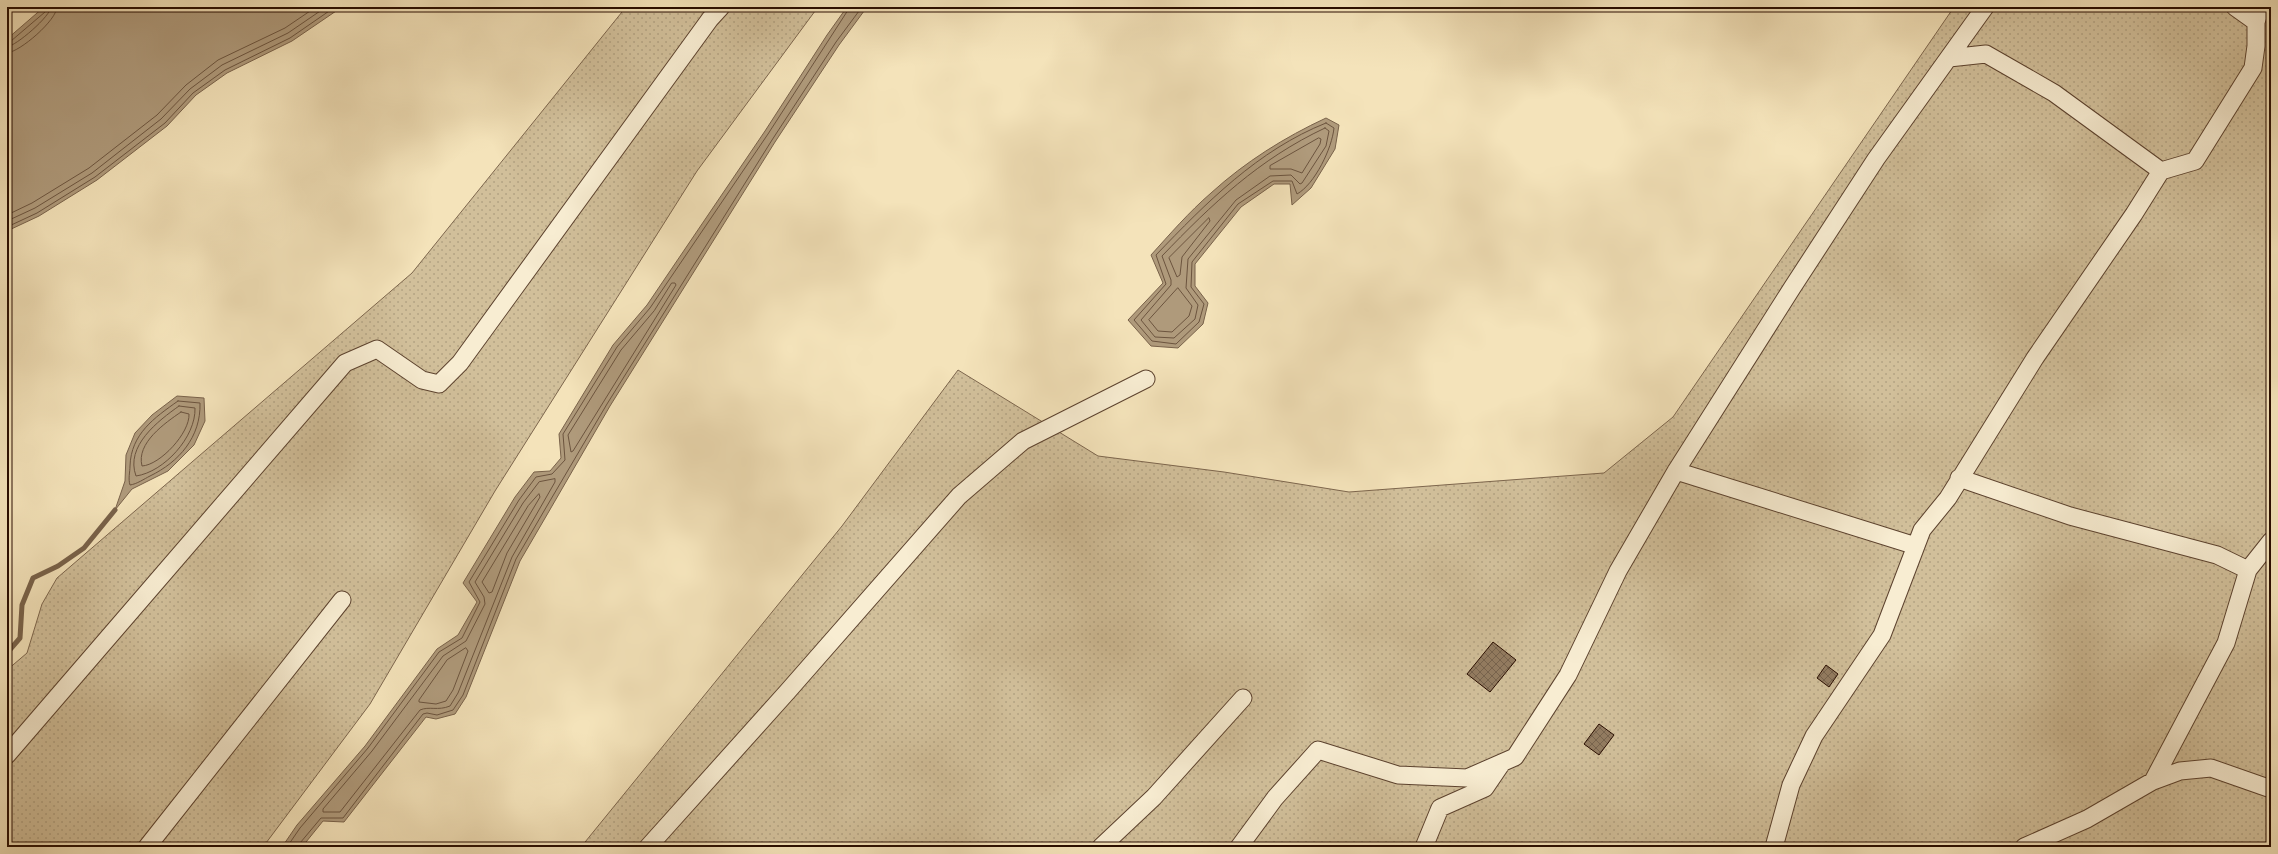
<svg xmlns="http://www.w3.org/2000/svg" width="2278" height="854" viewBox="0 0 2278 854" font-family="'Old Standard TT',serif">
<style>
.garden{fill:url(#garden-dots);stroke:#7d664d}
.water{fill:#af9a7b;stroke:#79624a}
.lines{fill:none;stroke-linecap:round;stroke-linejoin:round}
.shore{stroke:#6c543e;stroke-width:1}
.stream{stroke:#79624a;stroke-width:5}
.building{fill:url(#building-cross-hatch);stroke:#290d00}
.minor-casing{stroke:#5c422e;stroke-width:19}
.minor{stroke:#f8edd2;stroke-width:17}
</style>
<defs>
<pattern id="garden-dots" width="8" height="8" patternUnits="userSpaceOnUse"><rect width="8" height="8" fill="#d1bf9a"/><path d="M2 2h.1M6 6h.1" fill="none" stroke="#b3a383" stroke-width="1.8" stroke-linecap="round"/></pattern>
<pattern id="building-cross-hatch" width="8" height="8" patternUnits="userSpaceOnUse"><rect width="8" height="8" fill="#937c61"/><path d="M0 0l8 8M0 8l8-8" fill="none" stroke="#78644e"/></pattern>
</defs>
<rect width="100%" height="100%" fill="#f4e3ba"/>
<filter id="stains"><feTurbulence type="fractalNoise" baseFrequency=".005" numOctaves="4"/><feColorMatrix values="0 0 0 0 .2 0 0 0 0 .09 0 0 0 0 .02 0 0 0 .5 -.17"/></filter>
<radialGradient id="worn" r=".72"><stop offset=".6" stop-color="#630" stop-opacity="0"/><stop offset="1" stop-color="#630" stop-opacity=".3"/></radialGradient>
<path class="garden" d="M626,7h192l-121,164 -202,320 -125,213 -107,143h-256v-177l20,-17 15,-49 15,-26 355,-305z
M1954,7h317v840h-1690l261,-321 116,-156 140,86 126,16 125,20 255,-19 69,-56z"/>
<path class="water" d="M44,7h298l-50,34 -65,32 -31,22 -29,31 -70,54 -58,36 -32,15v-192z
M847,7h20l-28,38 -64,97 -165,264 -62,107 -28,48 -54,136 -11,17 -19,5 -10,-2 -82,105 -21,-1 -21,26h-20l15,-22 68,-79 72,-97 21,-14 19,-33 -14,-19 52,-86 19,-25 16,-1 11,-13 -2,-24 54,-89 34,-40 118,-174 62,-96z
M1326,118l13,7 -4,24 -24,39 -19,17 -2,-21h-16l-33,23 -46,57v22l13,17 -5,21 -25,24 -27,-2 -23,-26 35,-37 -12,-28c19,-21 38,-43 60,-62 34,-31 74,-56 115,-75z
M177,396l27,2 1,23 -11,24 -26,26 -36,18 -17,21 10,-29 1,-26 9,-22 17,-18z"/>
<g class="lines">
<path class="shore" d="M7,42l4,-1 34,-29 1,-5
M7,47c9,-1 44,-31 44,-40
M7,53c13,-1 50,-33 50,-46
M1326,123l8,5c-2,20 -19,56 -37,66l-5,-13h-19l-35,23 -46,58 -1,25 13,17 -5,18 -23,22 -24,-3 -18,-21 32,-36 -10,-29c50,-52 102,-105 170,-132z
M1325,128l4,3 -3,15 -24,37 -2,1 -9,-9 -21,1 -34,24 -48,59 -2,29 12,17 -3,14 -21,19 -19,-1 -14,-17 30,-35v-5l-9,-24c50,-52 97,-97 163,-128z
M1319,138l2,1 -1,5 -18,29 -11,-4h-21v-3z
M7,215l25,-12 57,-35 68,-53 29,-30 32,-25 67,-32 31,-21
M1209,218l1,3 -28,36 -2,18 -3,2 -8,-19z
M7,221l28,-13 57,-35 69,-54 29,-30 32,-24 66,-32 38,-26
M7,227l30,-14 58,-36 70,-54 28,-30 32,-23 65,-32 45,-31
M672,283h3l1,2 -103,166 -2,1 -3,-17 53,-85 33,-39z
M1178,288l14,18 -3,10 -17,16 -14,-1 -9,-11z
M178,401l22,2c1,34 -21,59 -50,73 -6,3 -13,8 -20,9 -2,-6 0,-13 0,-19 1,-32 24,-48 48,-65z
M179,406l16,2c1,29 -31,64 -59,68 -11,-30 22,-55 43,-70z
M181,412l8,2c1,19 -29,51 -47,52 -6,-23 23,-43 39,-54z
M555,479v3l-43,75 -54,136 -8,13c-12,5 -21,0 -30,4l-80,102h-17v-3l49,-58 71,-95 23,-15 19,-37 -1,-7 -9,-15 48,-79 16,-21z
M539,494l1,3 -33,56 -15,39 -3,1 -7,-11 46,-76z
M466,648l2,3 -15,39 -7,11 -10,3 -17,-2v-2l28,-40z
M287,847l13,-19 68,-80 71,-96 23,-14 18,-36 -11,-20 50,-82 17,-23 16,-3 13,-14 -2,-26 54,-87 33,-39 118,-174 82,-127
M299,847l1,-4 21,-25h22l80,-104 4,-1 10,2 16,-5 10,-15 53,-136 28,-48 63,-107 165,-264 64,-98 26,-35"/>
<path class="stream" d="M7,653l13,-15 2,-33 11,-27 25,-12 26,-18 31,-38"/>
</g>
<path class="building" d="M1493,642l23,18 -26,32 -23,-18z
M1826,665l12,9 -9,13 -12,-9z
M1599,724l15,11 -15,20 -15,-11z"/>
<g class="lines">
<defs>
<path id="minor" d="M2235,7l21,15
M1949,58l37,-4 68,39 107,78
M1676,471l240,75
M1959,478l111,38 147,39 31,15
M7,755l338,-392 32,-14 45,31 17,4 21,-21 250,-344 11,-12
M2153,781l73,-138 22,-73 23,-29
M147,847l195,-247
M648,847l140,-156 171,-195 64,-55 123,-62
M1101,847l53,-50 89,-99
M1239,847l36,-49 43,-48 80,25 69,3 48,-21 53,-82 50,-104 58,-100 116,-183 84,-129 109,-152
M1424,847l16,-39 45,-20 17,-25
M1774,847l17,-62 23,-49 68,-101 40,-105 26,-32 87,-140 99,-144 27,-43 34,-10 58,-93 3,-22v-24l5,-15
M2024,847l63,-28 66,-38 27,-10 31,-3 60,21"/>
</defs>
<use href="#minor" class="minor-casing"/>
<use href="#minor" class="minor"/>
</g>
<rect width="2278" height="854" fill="none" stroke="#f4e3ba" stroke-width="24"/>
<rect x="8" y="8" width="2262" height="838" fill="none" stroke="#290d00" stroke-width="2"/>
<rect x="12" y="12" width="2254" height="830" fill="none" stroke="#290d00"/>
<rect width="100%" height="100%" filter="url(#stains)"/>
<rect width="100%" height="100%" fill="url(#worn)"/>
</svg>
